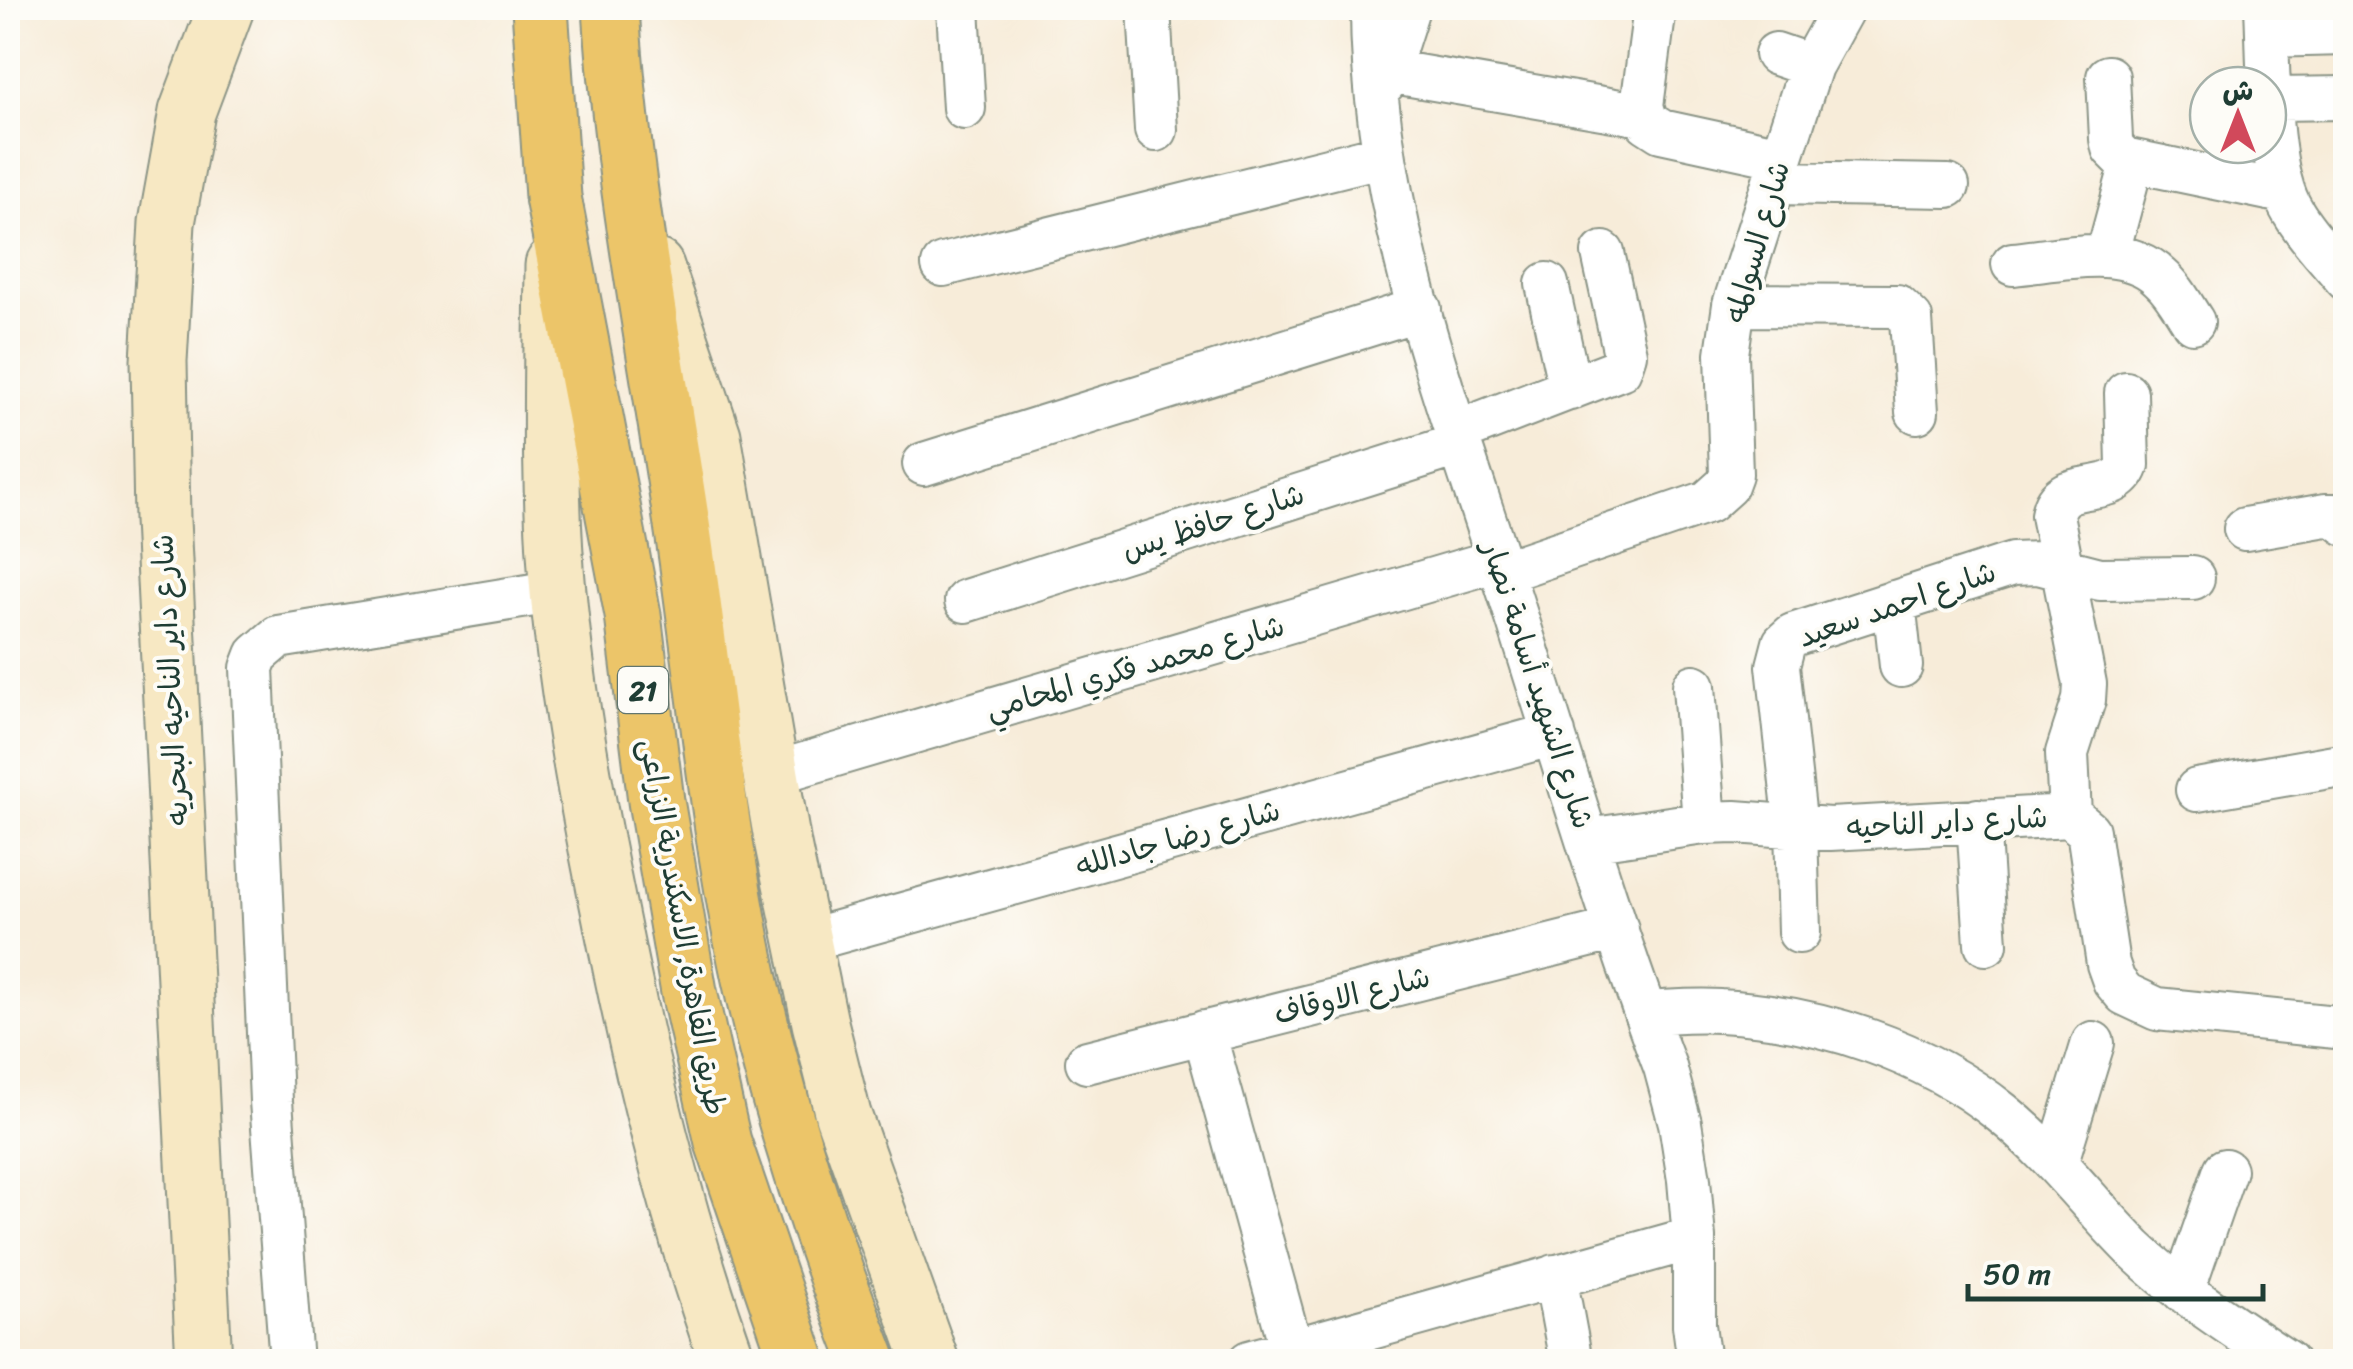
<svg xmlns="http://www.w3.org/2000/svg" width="2353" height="1369" viewBox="0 0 2353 1369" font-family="Sriracha,'Playpen Sans Arabic',sans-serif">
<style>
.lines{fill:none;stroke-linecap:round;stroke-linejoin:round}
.street-casing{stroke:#8b9486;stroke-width:46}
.secondary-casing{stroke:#8b9486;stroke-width:59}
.highway-casing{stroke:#8b9486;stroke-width:59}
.street{stroke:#fff;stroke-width:42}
.secondary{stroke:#f7e8c3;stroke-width:55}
.highway{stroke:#ecc569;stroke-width:55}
.labels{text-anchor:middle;stroke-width:8;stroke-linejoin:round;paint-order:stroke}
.shield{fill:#fdfcf7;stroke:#62766e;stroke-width:2.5}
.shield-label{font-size:28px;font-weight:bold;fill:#1f3d34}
.street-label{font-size:30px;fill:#1f3d34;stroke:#fdfcf7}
</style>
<rect width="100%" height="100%" fill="#fdfcf7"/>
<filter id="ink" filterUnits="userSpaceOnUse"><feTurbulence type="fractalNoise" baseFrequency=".01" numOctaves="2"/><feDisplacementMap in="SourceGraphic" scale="20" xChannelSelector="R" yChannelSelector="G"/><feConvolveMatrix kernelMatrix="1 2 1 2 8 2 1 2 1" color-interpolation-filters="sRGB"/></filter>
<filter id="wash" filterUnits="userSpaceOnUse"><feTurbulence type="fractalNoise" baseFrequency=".0048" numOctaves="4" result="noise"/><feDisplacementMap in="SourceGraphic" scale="40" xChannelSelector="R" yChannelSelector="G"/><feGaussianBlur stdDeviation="2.25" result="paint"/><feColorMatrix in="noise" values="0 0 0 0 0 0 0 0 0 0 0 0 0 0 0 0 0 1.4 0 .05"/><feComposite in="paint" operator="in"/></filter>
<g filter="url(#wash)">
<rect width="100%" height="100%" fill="#f7ecd9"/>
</g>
<g filter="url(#ink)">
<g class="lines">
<defs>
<path id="street" d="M958,8l6,100
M1149,8l7,122
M1372,8c0,202 76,395 137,585 51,158 97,318 156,474l15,56 9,57 5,58v87l5,37
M1655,8l-13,98 5,16 14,9 120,26
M2266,8c3,53 0,161 27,204 14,24 35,45 53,67
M2267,36l79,-2
M1776,54l35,12
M1388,71l255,44
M2108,77l3,62 2,9 11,11 159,33
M1384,83l24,-75
M2271,99l75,-1
M1775,183l173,3
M2107,256l25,-93
M2013,264c45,-4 111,-22 147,13 14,12 23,30 33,45
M943,265l441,-110
M1547,284l23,105
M1734,305l163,1 14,13 6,93
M1457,432l163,-63 5,-15 -22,-101
M924,464l496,-155
M2245,529l81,-14h8l12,9
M1502,572l206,-70 19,-17 4,-11 -4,-120 7,-49 77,-239 32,-58
M966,601l495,-157
M1894,602l7,64
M1694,686l10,137
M771,774l727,-214
M2197,790l149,-26
M2070,816l-3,-63 17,-53 1,-16 -33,-169c7,-43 63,-13 76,-50l-2,-72
M1978,820l8,124
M1588,840l116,-17 31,-1 95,7 240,-13 18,15 20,133 6,17 11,13 32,15 189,19
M1799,932l-3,-104 -18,-162 6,-23 9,-8 220,-71 25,-1 62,16 93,-1
M802,942l752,-208
M1645,1013c25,-1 50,-4 75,-2 99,5 205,40 282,102 50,40 87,91 132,136 46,44 100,78 153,113
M1204,1032l91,330
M1087,1062l530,-133
M2057,1161l36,-118
M1555,1276l16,86
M2183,1291l42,-121
M291,1362l-20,-261 -19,-433 5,-13 21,-18 280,-46
M1249,1362l445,-124"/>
<path id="secondary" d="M553,265c-1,109 -5,219 5,327 10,108 30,215 52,322 30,152 66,302 118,448
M656,267l57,169 70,409 37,178 23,92 88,247
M204,1362l-42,-842 -3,-159 8,-138 20,-111 39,-104"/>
<path id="highway" d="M540,8l13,189 80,418 23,186 33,191 34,150 75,220
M611,8c11,175 46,349 72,523 22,149 35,301 67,448 29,131 70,258 119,383"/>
</defs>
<use href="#street" class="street-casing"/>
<use href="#secondary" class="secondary-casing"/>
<use href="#highway" class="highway-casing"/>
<use href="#street" class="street"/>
<use href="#secondary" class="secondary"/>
<use href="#highway" class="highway"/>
</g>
</g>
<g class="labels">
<rect class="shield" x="618" y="667" width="50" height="46" rx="8"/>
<g class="shield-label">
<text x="643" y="700">21</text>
</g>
<g class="street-label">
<text transform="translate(1757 242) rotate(-74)" y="10">شارع السوالمه</text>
<text transform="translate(1213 522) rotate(-18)" y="10">شارع حافظ يس</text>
<text transform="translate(1897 604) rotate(-19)" y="10">شارع احمد سعيد</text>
<text transform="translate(1135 667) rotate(-16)" y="10">شارع محمد فكري المحامي</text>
<text transform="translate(170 680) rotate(-93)" y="10">شارع داير الناحيه البحريه</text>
<text transform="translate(1538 685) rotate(72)" y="10">شارع الشهيد أسامة نصار</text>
<text transform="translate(1947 822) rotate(-3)" y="10">شارع داير الناحيه</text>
<text transform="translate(1178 838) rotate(-16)" y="10">شارع رضا جادالله</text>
<text transform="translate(683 927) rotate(80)" y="10">طريق القاهرة, الاسكندرية الزراعى</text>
<text transform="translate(1352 995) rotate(-14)" y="10">شارع الاوقاف</text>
</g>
</g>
<rect width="2353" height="1369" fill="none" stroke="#fdfcf7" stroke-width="40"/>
<g transform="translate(2238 115)"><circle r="48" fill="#fdfcf7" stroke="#a4b0a9" stroke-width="2.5"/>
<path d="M0-8L18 38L0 25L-18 38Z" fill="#d1495b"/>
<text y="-15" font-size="28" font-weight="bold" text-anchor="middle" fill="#1f3d34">ش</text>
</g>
<path d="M1968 1284v15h295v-15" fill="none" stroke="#1f3d34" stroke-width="5"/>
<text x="1983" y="1284" font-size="30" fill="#1f3d34" stroke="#fdfcf7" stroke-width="8" paint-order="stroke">50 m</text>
</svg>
